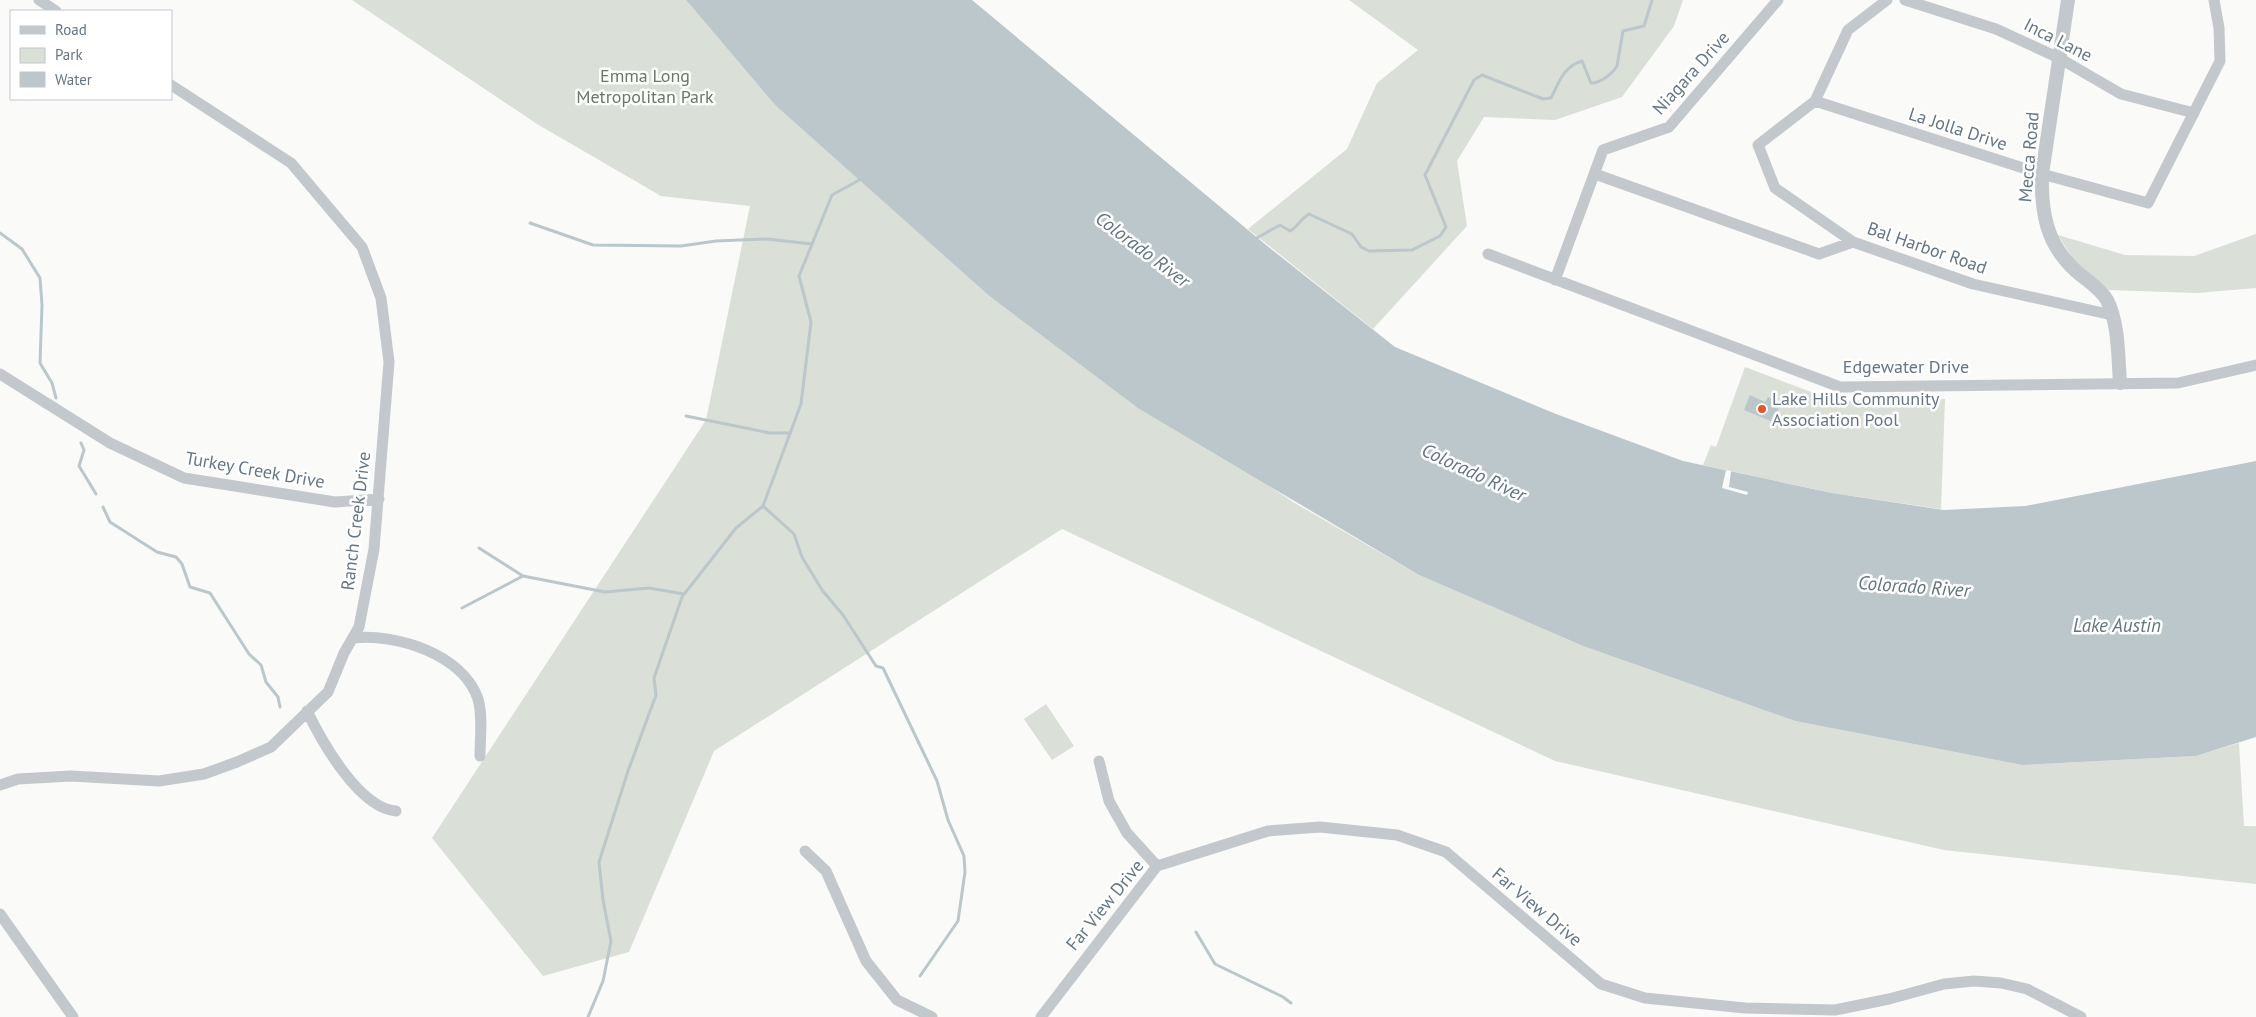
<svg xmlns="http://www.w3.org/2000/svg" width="2256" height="1017" viewBox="0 0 2256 1017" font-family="'PT Sans',sans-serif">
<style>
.green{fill:#dadfd7}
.water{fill:#bbc7cb}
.pier{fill:#fafaf8}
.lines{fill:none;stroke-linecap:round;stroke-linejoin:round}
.stream{stroke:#bbc7cb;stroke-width:3}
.minor{stroke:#c3c8cc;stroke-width:11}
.tertiary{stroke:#c3c8cc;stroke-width:14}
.poi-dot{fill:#e4572e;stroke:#fff;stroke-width:2}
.labels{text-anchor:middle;stroke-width:5;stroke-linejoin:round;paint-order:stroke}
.street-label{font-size:18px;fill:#657683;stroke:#fff}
.park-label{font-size:18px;fill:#687a64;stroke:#fff}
.poi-label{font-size:18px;fill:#657683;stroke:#fff;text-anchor:start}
.water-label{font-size:19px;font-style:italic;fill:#60757c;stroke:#fff}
</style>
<rect width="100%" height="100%" fill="#fafaf8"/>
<path class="green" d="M352,0h334l89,105 212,189 306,208 126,73 164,71 212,75 227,44 174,-9 43,-13 5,83h12v58l-312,-34 -389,-89 -493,-232 -348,222 -85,201 -86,24 -111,-138 274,-418 44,-214 -89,-10 -124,-72z
M1349,0h334l-9,26 -52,71 -67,23 -71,-3 -27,44 10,65 -94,103 -125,-100 99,-80 30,-66 41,-33z
M2256,234v54l-59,5 -88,-3 -35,-29 -16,-26 67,20 69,1z
M1745,367l90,34 110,-2 -4,110 -109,-16 -129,-28 8,-20 5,2z
M1046,704l28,42 -22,14 -28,-41z"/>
<path class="water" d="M686,0h286l294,245 129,102 161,67 127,47 149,32 112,17 81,-4 231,-45v276l-60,19 -174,9 -227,-44 -212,-75 -164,-71 -281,-167 -151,-114 -212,-189z
M1750,395l15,7 3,-5 12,5 -5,21 -31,-13z"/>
<path class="pier" d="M1726,470l5,1 -2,16 19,5 -1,3 -25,-7z"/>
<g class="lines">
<path class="stream" d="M530,223l63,22 88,1 35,-5 51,-2 45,5
M0,233l22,16 18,29 2,27 -2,58 12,20 4,15
M1255,239l25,-14 10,6c8,-4 9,-11 19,-17l43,20 9,13 8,4 43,-1 28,-14 6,-9 -21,-52 49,-95 8,-5 61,24 8,-1c8,-16 13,-32 31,-37l9,22c10,0 21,-9 26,-17l6,-35 21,-5 8,-26
M686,416l84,17h21
M81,443l3,7 -5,16 17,28
M763,506l31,28 8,23 20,33 21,25 33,51 7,2 54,113 11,39 16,36 1,16 -7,49 -38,55
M103,507l7,15 47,30 19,5 6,7 8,23 20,6 39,61 12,11 5,17 12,15 2,10
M479,548l44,28 82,16 44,-4 35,6
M462,608l61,-32
M1196,932l19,32 68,33 8,6
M588,1017l15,-36 8,-40 -8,-41 -4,-38 29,-91 28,-76 -2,-17 28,-81 54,-69 27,-22 38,-102 10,-82 -12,-46 33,-81 31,-17"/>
<path class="minor" d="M39,0l17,11
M1905,0l91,29 63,29 62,36 73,19
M1815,101l227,73 106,29 72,-142 -1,-33 -5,-28
M1595,174l224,80 34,-12 120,42 139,31
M1853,242l-78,-54 -17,-43 57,-44 33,-71 39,-30
M1488,254l352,133 338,-4 78,-18
M1555,280l48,-130 66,-23 109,-127
M0,374l110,69 74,35 151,24 44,-3
M353,638c42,-5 110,16 125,61 5,17 2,40 2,57
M307,711c15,31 52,97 89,100
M1099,761l10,40 18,32 30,33
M0,785l18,-6 53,-3 88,5 45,-7 33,-12 34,-15 57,-55 16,-39 15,-26 15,-78 15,-187 -8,-64 -19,-51 -71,-84 -120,-78
M805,851l21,20 40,90 31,39 35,17
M0,914l73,103
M1041,1017l116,-151 111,-35 52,-4 77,8 49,17 155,132 44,14 100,10 90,2 54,-11 55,-15 30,-3 27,2 26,6 54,28"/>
<path class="tertiary" d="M2068,0l-26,174c-1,38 4,70 34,97 10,9 24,17 31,29 12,24 11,57 13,83"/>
</g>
<circle class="poi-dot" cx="1762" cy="409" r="5"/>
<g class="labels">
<g class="street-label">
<text transform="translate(2058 40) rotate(27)" y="6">Inca Lane</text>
<text transform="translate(1691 73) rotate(-48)" y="6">Niagara Drive</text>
<text transform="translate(1958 129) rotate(18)" y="6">La Jolla Drive</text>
<text transform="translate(2029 157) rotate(-85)" y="6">Mecca Road</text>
<text transform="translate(1927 248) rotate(19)" y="6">Bal Harbor Road</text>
<text x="1906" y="373">Edgewater Drive</text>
<text transform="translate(255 470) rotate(10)" y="6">Turkey Creek Drive</text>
<text transform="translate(356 521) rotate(-83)" y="6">Ranch Creek Drive</text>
<text transform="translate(1105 905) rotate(-51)" y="6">Far View Drive</text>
<text transform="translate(1537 907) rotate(40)" y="6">Far View Drive</text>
</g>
<g class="park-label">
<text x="645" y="82">Emma Long<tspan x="645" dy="21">Metropolitan Park</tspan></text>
</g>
<g class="poi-label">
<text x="1772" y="405">Lake Hills Community<tspan x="1772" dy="21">Association Pool</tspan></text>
</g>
<g class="water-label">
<text transform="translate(1143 249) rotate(37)" y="7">Colorado River</text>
<text transform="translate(1474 472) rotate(25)" y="7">Colorado River</text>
<text transform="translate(1914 586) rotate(4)" y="7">Colorado River</text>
<text x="2117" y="632">Lake Austin</text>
</g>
</g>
<rect x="10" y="10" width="162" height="90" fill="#ffffff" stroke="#c1c8cd"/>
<rect x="20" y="26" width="25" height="8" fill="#c3c8cc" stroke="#c1c8cd"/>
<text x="55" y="35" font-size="15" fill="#657683">Road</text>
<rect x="20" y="48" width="25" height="15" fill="#dadfd7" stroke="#c1c8cd"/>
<text x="55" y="60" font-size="15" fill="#657683">Park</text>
<rect x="20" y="72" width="25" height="15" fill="#bbc7cb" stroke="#c1c8cd"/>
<text x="55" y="85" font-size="15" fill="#657683">Water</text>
</svg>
